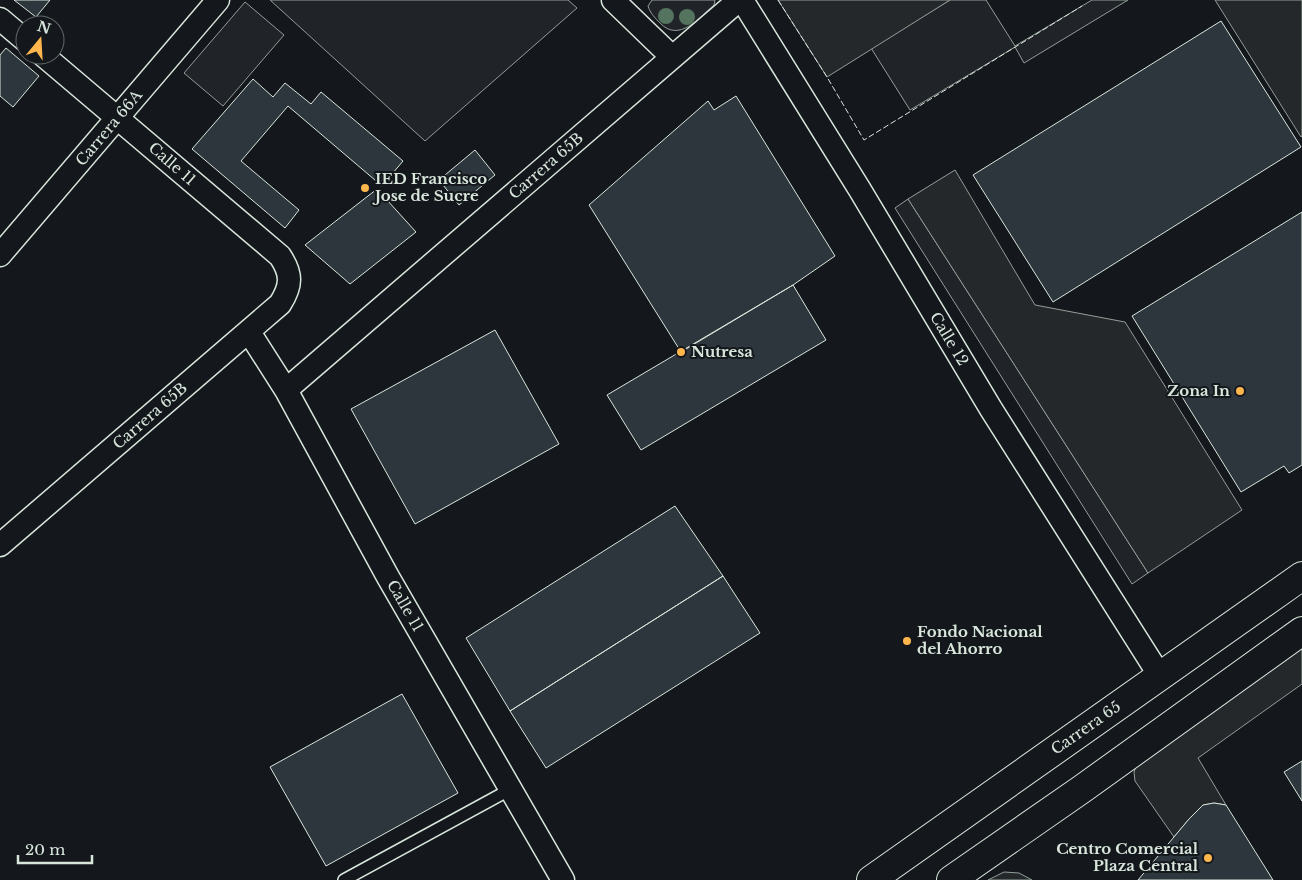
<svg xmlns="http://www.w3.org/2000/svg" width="1302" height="880" viewBox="0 0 1302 880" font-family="'Libre Baskerville',serif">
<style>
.green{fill:#202428;stroke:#939e99}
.parking{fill:#24282b;stroke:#939e99}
.building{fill:#2c363c;stroke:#d8e6dc}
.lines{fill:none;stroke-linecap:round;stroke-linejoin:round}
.lane-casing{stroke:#d8e6dc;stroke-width:14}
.street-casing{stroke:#d8e6dc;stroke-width:25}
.secondary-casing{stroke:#d8e6dc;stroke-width:30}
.lane{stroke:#14181c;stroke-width:11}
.street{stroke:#14181c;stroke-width:22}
.secondary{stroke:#14181c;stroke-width:28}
.fence{stroke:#d8e6dc;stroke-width:1;stroke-dasharray:6 2.5;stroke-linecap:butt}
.tree{fill:#55745f}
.poi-dot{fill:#ffb74d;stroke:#14181c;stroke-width:2}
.labels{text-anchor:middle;stroke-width:4;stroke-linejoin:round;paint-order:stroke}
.street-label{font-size:15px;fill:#d8e6dc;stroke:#14181c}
.poi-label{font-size:15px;font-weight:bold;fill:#d8e6dc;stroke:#14181c;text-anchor:start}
</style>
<rect width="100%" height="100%" fill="#14181c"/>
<path class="green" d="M270,0h298l9,8 -152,133z
M652,0h63l-1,5c-15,13 -35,38 -54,18 -5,-5 -10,-10 -12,-17z
M950,0h36l29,46 77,-46h36l-104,63 -9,-16 -105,63 -39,-62z
M245,2l39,33 -61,71 -39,-33z
M908,199l240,374 -16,11 -237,-376z"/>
<path class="parking" d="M778,0h172l-123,77z
M1215,0h87v136l-1,1z
M955,170l80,135 90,17 117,188 -94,63 -240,-374z
M1302,645v39l-104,74 28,47 -12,-2 -11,2 -14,14 -15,18 -39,-56 -1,-9 3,-8z
M1004,872l15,1 13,7h-44z"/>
<path class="building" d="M14,0h36l-14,17z
M1221,21l80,126 -248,155 -80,-127z
M6,48l33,28 -26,31 -13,-11v-41z
M253,79l20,18 12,-14 26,21 10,-12 82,69 -21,25 -94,-80 -47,55 58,49 -14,18 -93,-79z
M736,96l99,160 -42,29 -112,67 -92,-147 119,-104 6,9z
M475,150l20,25 -36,30 -20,-25z
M377,189l39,43 -66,52 -45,-39z
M1302,212v253l-13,8 -5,-7 -43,26 -109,-176z
M793,285l33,55 -185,110 -34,-55z
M495,330l64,114 -144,80 -64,-115z
M675,506l48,70 -213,135 -44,-73z
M723,576l37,57 -214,135 -36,-57z
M402,694l56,99 -132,73 -56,-99z
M1302,761v40l-18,-29z
M1214,803l12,2 47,75h-135l51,-61 14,-14z"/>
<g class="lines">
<defs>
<path id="lane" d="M344,880l167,-91"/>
<path id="street" d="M613,0l59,57
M742,0l118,190 131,219 169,267
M0,19l25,21
M0,255l218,-255
M249,332l37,58 102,187 175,303
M286,390l453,-390
M0,545l280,-241c12,-19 12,-30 0,-48l-237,-201"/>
<path id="secondary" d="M871,880l431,-304
M951,880l131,-91 220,-158"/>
</defs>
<use href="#lane" class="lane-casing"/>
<use href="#street" class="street-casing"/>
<use href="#secondary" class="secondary-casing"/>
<use href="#lane" class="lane"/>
<use href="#street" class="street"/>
<use href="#secondary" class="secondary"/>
<path class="fence" d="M778,0l49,77 37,63 218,-134"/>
</g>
<g class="tree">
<circle cx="666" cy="16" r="8"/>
<circle cx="687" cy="17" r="8"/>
</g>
<g class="poi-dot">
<circle cx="365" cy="188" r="5"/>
<circle cx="681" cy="352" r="5"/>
<circle cx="1240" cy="391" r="5"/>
<circle cx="907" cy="641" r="5"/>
<circle cx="1208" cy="858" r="5"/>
</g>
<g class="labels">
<g class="street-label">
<text transform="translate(109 128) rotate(-50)" y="5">Carrera 66A</text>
<text transform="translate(172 164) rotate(41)" y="5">Calle 11</text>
<text transform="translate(546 166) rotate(-41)" y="5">Carrera 65B</text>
<text transform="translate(949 339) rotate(59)" y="5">Calle 12</text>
<text transform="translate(150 416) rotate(-41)" y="5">Carrera 65B</text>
<text transform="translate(405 606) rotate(60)" y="5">Calle 11</text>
<text transform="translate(1086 728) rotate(-35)" y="5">Carrera 65</text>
</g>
<g class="poi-label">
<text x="375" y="184">IED Francisco<tspan x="375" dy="17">Jose de Sucre</tspan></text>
<text x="691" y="357">Nutresa</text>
<text x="1230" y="396" text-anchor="end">Zona In</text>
<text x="917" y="637">Fondo Nacional<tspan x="917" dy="17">del Ahorro</tspan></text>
<text x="1198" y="854" text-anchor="end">Centro Comercial<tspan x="1198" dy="17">Plaza Central</tspan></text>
</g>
</g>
<g transform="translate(40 40) rotate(18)"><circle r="24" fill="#14181c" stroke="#626a69"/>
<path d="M0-4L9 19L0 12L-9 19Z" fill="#ffb74d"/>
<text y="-8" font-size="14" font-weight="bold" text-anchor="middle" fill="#d8e6dc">N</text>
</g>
<path d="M18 855v8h74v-8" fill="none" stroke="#d8e6dc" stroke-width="2.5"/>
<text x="25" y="855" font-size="15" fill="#d8e6dc" stroke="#14181c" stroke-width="4" paint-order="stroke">20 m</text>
</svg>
